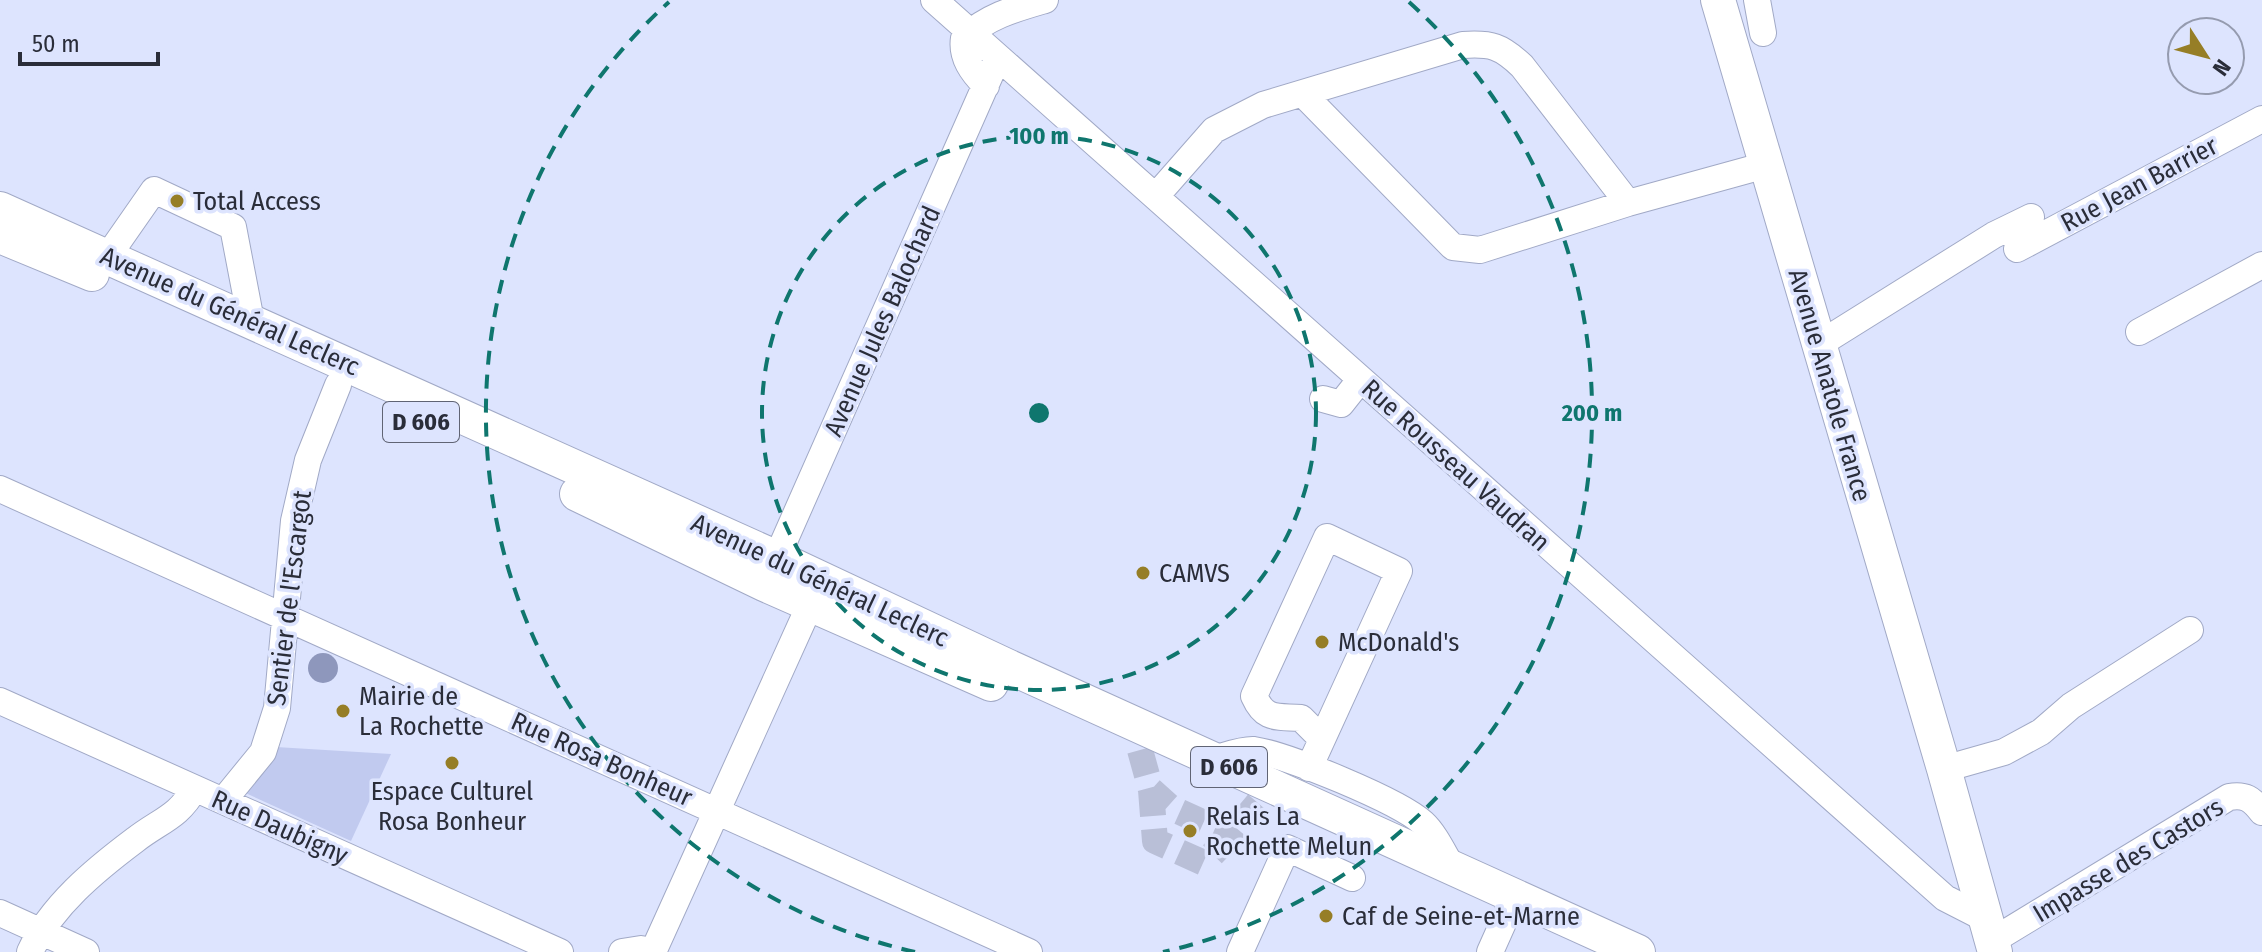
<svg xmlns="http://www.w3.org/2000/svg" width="2262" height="952" viewBox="0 0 2262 952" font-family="'Fira Sans Condensed',sans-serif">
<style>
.green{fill:#c1caef}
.water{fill:#8e97bc}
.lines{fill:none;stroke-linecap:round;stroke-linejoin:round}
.minor-tunnel{stroke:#b9bfd7;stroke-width:26;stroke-dasharray:26 13;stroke-linecap:butt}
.minor-casing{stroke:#a1a9c6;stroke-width:28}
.major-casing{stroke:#a1a9c6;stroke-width:36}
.minor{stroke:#fff;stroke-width:26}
.major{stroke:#fff;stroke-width:34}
.ring{fill:none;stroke:#0f766e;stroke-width:4;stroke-dasharray:14 10}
.poi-dot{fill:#967e26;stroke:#dde4fe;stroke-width:3}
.labels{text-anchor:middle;stroke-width:7;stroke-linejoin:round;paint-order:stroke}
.shield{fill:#dde4fe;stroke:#606474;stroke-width:2}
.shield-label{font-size:24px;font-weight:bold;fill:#2a2d39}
.street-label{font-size:26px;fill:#2a2d39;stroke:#dde4fe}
.poi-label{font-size:26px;fill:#2a2d39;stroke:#dde4fe;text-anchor:start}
.centre{fill:#0f766e;stroke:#dde4fe;stroke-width:4}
.ring-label{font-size:24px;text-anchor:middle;font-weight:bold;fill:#0f766e;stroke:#dde4fe;stroke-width:7;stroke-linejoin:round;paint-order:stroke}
</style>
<rect width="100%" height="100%" fill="#dde4fe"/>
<path class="green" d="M276,747l115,7 -40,87 -110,-50z"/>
<path class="water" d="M308 668a15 15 0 1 1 30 0a15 15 0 1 1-30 0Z"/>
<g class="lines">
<path class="minor-tunnel" d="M1140,750l11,40 20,18 60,27 27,-32
M1151,790l4,51 49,22 27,-28"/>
<defs>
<path id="minor" d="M934,0l1011,898 41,21
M1757,0l6,33
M986,86c-14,-14 -25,-29 -22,-48 24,-22 50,-29 81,-38
M1304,95l149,152 27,3 148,-47 138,-38
M1156,196l58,-66 49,-25 200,-60c28,-2 38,1 59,21l106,137
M2017,249l245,-130
M108,256l46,-66 79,37 18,94
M2139,332l123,-67
M1818,345l176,-110 37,-18
M1323,399l18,5 19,-24
M0,489l1029,463
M770,573l228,-516
M0,701l560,251
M1213,759c12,-3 29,-10 41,-9 33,5 145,51 169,73 12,11 21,31 30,46
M1309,768l90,-197 -72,-34 -73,159c11,25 23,20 47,22l21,21
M1944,769l60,-17 37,-20 30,-26 119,-76
M223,801l40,-49 14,-44 17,-187 14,-61 30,-75
M0,913l86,39
M1992,941l237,-144c16,-3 23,2 33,15
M30,952c21,-46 65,-82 105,-112 24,-19 44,-23 59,-51
M622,952l19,-3 11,3
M653,952l165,-365
M1240,952l47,-104 65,30
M1490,952l17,-38"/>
<path id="major" d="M1718,0l226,769 51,183
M0,209l777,349 230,108 631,286
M0,236l92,38
M577,494l187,90 227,100"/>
</defs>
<use href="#minor" class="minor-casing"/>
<use href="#major" class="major-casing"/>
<use href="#minor" class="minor"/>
<use href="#major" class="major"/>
</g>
<g class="ring">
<circle cx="1039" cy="413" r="277"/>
<path d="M915 952A553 553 0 0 1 669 2M1409 2A553 553 0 0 1 1163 952"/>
</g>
<g class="poi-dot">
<circle cx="177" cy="201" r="8"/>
<circle cx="1143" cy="573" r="8"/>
<circle cx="1322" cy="642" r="8"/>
<circle cx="343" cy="711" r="8"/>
<circle cx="452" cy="763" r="8"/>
<circle cx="1190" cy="831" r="8"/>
<circle cx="1326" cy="916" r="8"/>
</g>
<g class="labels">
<g class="shield">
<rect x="383" y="402" width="76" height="40" rx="6"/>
<rect x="1191" y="747" width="76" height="40" rx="6"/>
</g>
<g class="shield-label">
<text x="421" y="430">D 606</text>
<text x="1229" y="775">D 606</text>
</g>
<g class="street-label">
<text transform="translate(2139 184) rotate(-28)" y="9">Rue Jean Barrier</text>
<text transform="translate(230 311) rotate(24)" y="9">Avenue du Général Leclerc</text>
<text transform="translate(882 321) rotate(-66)" y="9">Avenue Jules Balochard</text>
<text transform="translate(1830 385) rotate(74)" y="9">Avenue Anatole France</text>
<text transform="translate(1456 465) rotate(42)" y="9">Rue Rousseau Vaudran</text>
<text transform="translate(820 580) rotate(25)" y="9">Avenue du Général Leclerc</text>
<text transform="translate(289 598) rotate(-83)" y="9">Sentier de l'Escargot</text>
<text transform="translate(602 759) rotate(24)" y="9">Rue Rosa Bonheur</text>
<text transform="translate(280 827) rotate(24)" y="9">Rue Daubigny</text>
<text transform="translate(2128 860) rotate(-31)" y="9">Impasse des Castors</text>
</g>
<g class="poi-label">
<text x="193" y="210">Total Access</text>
<text x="1159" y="582">CAMVS</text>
<text x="1338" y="651">McDonald's</text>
<text x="359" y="705">Mairie de<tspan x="359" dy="30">La Rochette</tspan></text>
<text x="452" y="800" text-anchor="middle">Espace Culturel<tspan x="452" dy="30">Rosa Bonheur</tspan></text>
<text x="1206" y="825">Relais La<tspan x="1206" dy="30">Rochette Melun</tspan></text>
<text x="1342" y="925">Caf de Seine-et-Marne</text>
</g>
</g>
<circle cx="1039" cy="413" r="12" class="centre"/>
<g class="ring-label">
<text x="1039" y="144">100 m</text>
<text x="1592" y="421">200 m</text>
</g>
<g transform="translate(2206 56) rotate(126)"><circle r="38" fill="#dde4fe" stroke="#959baf" stroke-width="2"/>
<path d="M0-6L14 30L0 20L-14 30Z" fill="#967e26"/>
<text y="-12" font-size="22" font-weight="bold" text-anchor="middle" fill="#2a2d39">N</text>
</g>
<path d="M20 52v12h138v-12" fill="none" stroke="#2a2d39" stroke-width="4"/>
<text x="32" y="52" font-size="24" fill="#2a2d39" stroke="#dde4fe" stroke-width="6" paint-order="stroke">50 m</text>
</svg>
